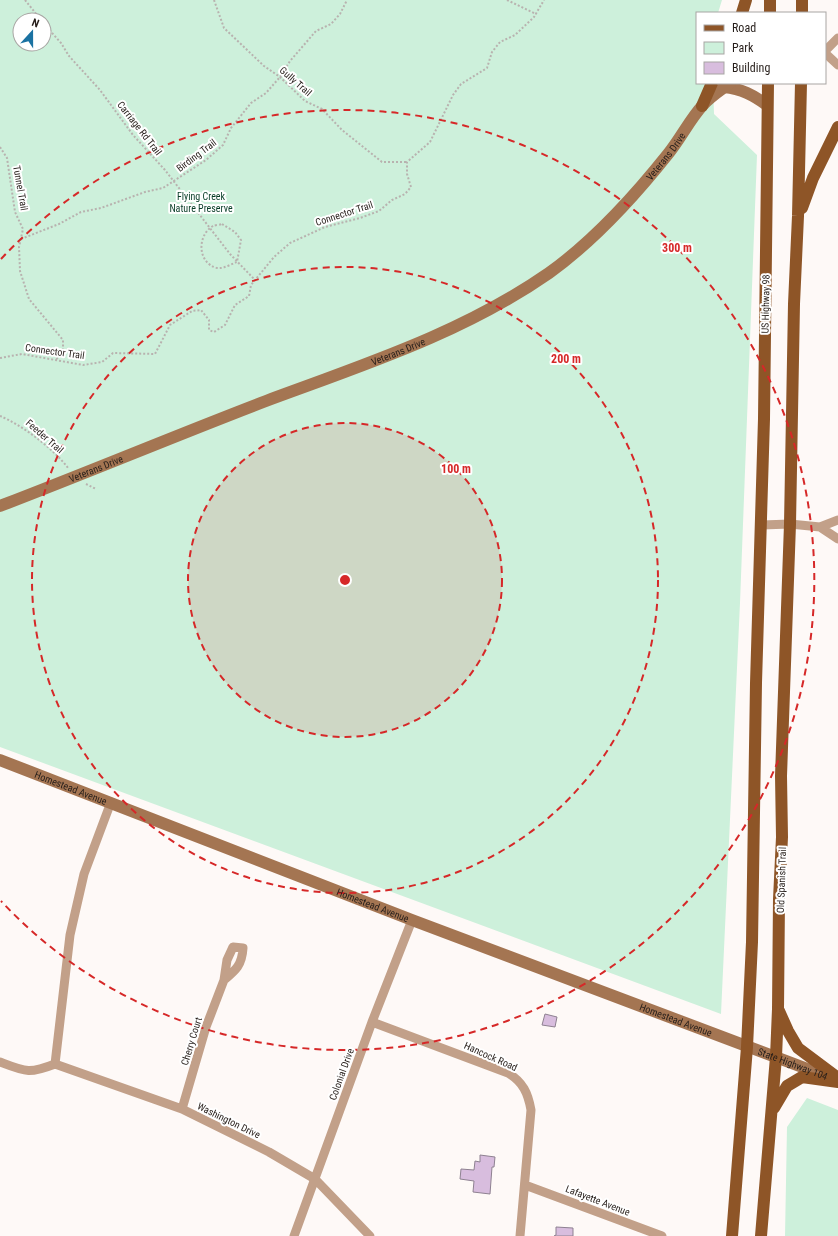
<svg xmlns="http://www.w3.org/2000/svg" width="838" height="1236" viewBox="0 0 838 1236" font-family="'Roboto Condensed',sans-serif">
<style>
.green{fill:#cdf0db;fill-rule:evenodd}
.building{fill:#d8bdde;stroke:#8e8191}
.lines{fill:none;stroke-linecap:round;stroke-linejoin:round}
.path{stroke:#b8b2af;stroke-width:2;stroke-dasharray:2 2;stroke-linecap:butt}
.street{stroke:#c2a089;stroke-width:9}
.secondary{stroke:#a47552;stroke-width:12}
.primary{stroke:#8e5527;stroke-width:12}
.ring{fill:none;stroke:#d62828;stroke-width:2;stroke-dasharray:7 5}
.labels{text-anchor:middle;stroke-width:4;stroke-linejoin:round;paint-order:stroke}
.street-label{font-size:10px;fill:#261e1a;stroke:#fff}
.park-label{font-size:10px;fill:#073c26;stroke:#fff}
.centre{fill:#d62828;stroke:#fff;stroke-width:2}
.ring-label{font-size:12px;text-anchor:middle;font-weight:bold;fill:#d62828;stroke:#fff;stroke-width:4;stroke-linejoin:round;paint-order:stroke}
</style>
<rect width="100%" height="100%" fill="#fef9f7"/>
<path class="green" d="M0,0h722l-4,13h-21v70h16l1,31 43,41 -17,448 -19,411 -721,-267zM20,20h24v24h-24z
M807,1098l31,12v126h-53l2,-109z"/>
<path class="building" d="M545,1014l12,3 -2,10 -13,-2z
M480,1155l15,2 -1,10h-2l-2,27 -17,-2 1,-11 -14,-2 1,-10 13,1 1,-9 5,1z
M556,1227l17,1v8h-19l2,-1z"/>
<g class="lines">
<path class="path" d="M25,0l16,20
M214,0l10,28 40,38 16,11 25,24 17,8 20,21 40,32h25
M507,0l29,14
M44,24l17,19 8,13 31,34 33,45 32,35 65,84 25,26
M0,147l7,11 8,54 8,17 -4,18 1,24 9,28 34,41v14l-8,6
M222,224l13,8 6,8 -4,22c-6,2 -13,7 -20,6 -20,-5 -20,-33 -4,-42 2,-1 7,-1 9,-2z
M21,239l38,-15 22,-12 20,-4 44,-16 18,-4 43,-28 17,-15 8,-17 20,-25 15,-10 14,-16 10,-16 26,-30 15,-7 9,-10 7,-14
M0,358l22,-4 61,11 19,-3 11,-9 42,1 15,-29 22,-14 9,-1 8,10v10l5,2 11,-7 10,-20 14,-9 2,-11 23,-28 16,-14 35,-16 35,-9 19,-7 13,-11 13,-6 6,-7 -4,-13v-12l23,-20 23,-47 8,-11 26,-16 5,-16 8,-10 15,-7 19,-18 10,-17
M0,416c22,9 54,33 68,52
M86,484l10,5"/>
<path class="street" d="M825,51l13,-13
M825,53l13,12
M762,525l28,-1 30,3 18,12
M820,527l18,-7
M233,947l10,1c-1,17 -7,22 -19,32l3,-20z
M372,1022l136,51c15,9 20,20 23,37l-11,126
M0,1062c26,10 29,12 55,2l127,45 87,43 46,27 55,57
M55,1064l15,-129 14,-61 27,-72
M182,1109l24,-82 18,-47
M525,1185l137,51
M294,1236l78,-214 40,-102"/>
<g class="secondary">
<path d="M724,87c18,2 29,8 43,18"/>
<path id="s1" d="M0,506c89,-34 177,-71 266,-105 97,-36 197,-68 283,-128 46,-33 84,-75 119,-119 13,-16 22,-35 35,-49 8,-9 18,-15 27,-22"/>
<path id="s2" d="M0,760l412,160 422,159"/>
</g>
<path class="primary" d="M742,13l4,-13
M770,13v-13
M802,13v-13
M702,106l10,-23
M802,208l11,-30 25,-51
M779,1011l9,20 10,17 40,30
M774,1108l13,-22 15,-9 36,5
M732,1236l15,-189 5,-105 4,-259 8,-264 4,-336
M761,1236l15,-179 2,-48 1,-110 3,-62 -1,-61 9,-252 4,-220 4,-88 3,-133"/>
</g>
<circle cx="345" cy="580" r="157" fill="#d62828" fill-opacity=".12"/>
<g class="ring">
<circle cx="345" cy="580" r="157"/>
<circle cx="345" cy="580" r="313"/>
<path d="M1 259A470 470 0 1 1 1 901"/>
</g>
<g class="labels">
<g class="street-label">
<text transform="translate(296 81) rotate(41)" y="4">Gully Trail</text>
<text transform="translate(140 128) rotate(52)" y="4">Carriage Rd Trail</text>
<text transform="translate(196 155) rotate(-37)" y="4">Birding Trail</text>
<text dy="4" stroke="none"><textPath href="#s1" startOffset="763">Veterans Drive</textPath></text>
<text transform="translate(21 188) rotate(80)" y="4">Tunnel Trail</text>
<text transform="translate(344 213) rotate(-18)" y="4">Connector Trail</text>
<text transform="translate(765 304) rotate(-89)" y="4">US Highway 98</text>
<text transform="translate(55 351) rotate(8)" y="4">Connector Trail</text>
<text dy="4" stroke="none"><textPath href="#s1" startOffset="427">Veterans Drive</textPath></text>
<text transform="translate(45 436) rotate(41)" y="4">Feeder Trail</text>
<text dy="4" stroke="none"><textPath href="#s1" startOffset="103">Veterans Drive</textPath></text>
<text dy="4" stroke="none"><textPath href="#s2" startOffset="76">Homestead Avenue</textPath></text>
<text transform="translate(781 880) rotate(-88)" y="4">Old Spanish Trail</text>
<text dy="4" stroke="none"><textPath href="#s2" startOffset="400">Homestead Avenue</textPath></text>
<text dy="4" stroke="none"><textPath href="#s2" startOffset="724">Homestead Avenue</textPath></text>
<text transform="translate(191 1041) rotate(-73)" y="4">Cherry Court</text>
<text transform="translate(491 1056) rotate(24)" y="4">Hancock Road</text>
<text dy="4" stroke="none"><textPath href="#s2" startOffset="849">State Highway 104</textPath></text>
<text transform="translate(341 1074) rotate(-70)" y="4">Colonial Drive</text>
<text transform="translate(229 1120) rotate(26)" y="4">Washington Drive</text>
<text transform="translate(598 1200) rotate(21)" y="4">Lafayette Avenue</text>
</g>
<g class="park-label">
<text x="201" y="200">Flying Creek<tspan x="201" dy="12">Nature Preserve</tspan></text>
</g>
</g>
<circle cx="345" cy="580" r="6" class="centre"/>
<g class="ring-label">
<text x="677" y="252">300 m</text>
<text x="566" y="363">200 m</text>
<text x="456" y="473">100 m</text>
</g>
<rect x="696" y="12" width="130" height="72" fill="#ffffff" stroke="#a8a5a3"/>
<rect x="704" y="25" width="20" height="6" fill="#8e5527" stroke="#a8a5a3"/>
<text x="732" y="32" font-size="12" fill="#261e1a">Road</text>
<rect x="704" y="42" width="20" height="12" fill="#cdf0db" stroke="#a8a5a3"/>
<text x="732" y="52" font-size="12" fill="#261e1a">Park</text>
<rect x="704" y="62" width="20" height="12" fill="#d8bdde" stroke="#a8a5a3"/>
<text x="732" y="72" font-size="12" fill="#261e1a">Building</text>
<g transform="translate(32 32) rotate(21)"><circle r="19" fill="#ffffff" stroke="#a8a5a3"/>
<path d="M0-3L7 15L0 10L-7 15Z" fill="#1b72a2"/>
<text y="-6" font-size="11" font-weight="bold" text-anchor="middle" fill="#261e1a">N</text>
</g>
</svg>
